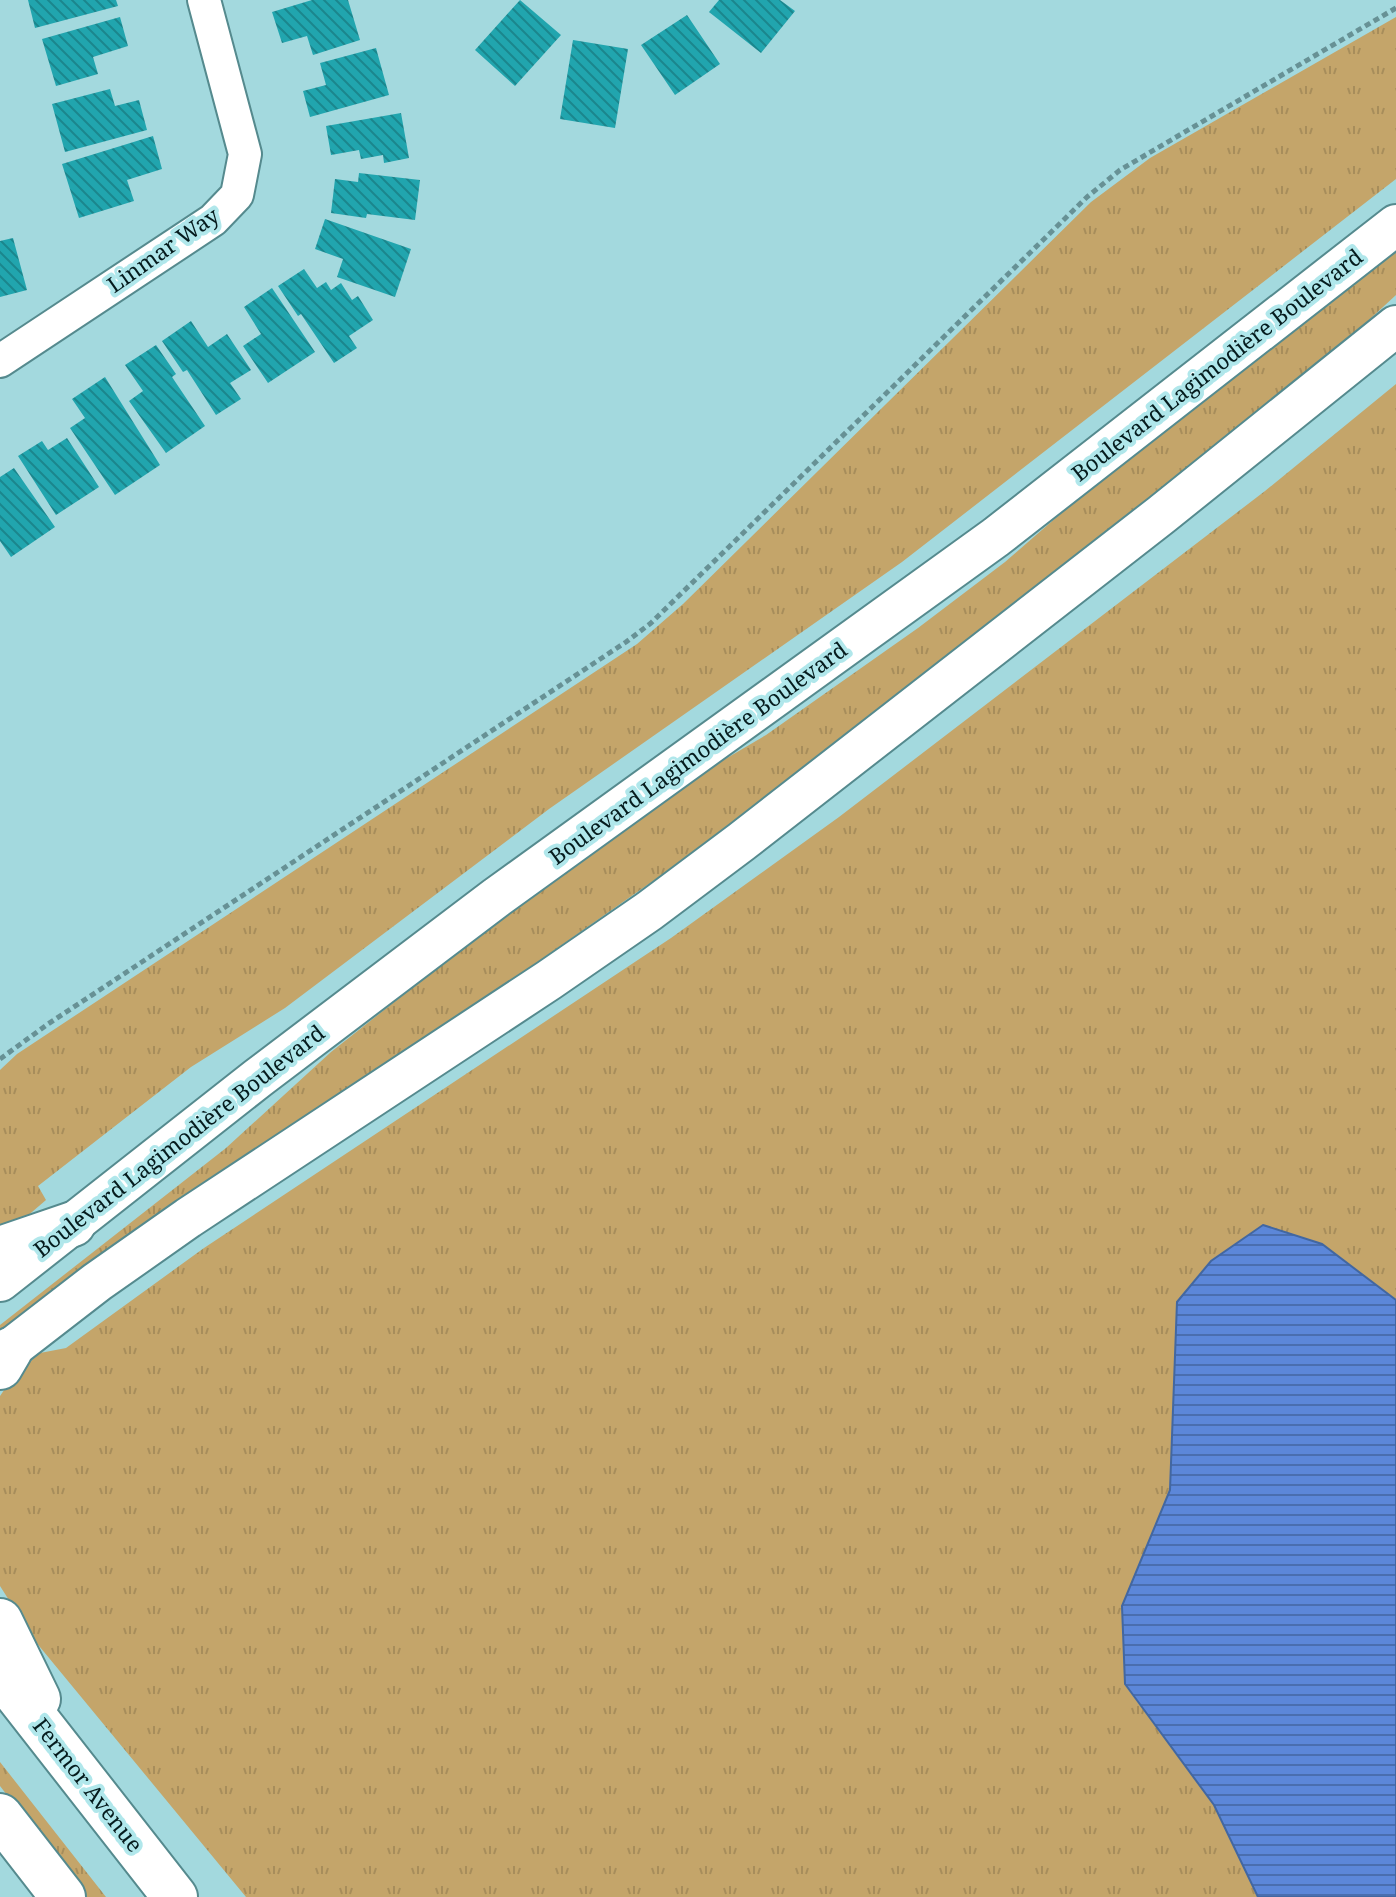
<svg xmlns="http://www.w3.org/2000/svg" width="1396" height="1897" viewBox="0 0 1396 1897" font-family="'Noto Serif',serif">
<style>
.grass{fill:url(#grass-tufts)}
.water{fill:url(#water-rules);stroke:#4267a1;stroke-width:2}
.building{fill:url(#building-back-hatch)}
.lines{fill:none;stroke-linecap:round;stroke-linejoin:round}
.minor-casing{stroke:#558a8e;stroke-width:36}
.major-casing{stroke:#558a8e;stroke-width:44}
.highway-casing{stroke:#558a8e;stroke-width:48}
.path{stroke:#679195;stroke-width:5;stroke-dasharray:6 4;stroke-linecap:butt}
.minor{stroke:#fff;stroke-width:32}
.major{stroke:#fff;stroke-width:40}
.highway{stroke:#fff;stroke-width:44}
.labels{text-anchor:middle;stroke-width:8;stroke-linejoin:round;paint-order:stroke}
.street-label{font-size:22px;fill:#051b1d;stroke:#b0e7eb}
</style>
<defs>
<pattern id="grass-tufts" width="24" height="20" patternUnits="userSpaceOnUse" patternTransform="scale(2)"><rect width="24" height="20" fill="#c4a56a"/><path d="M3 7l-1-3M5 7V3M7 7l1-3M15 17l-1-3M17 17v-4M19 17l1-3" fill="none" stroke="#a78d5b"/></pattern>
<pattern id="water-rules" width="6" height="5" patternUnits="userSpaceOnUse" patternTransform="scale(2)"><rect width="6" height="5" fill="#5c87d9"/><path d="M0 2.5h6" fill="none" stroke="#4a6eaf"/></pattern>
<pattern id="building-back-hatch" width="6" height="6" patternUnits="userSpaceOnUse" patternTransform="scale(2)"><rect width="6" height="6" fill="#21a5ae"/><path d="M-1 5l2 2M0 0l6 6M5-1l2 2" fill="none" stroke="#1b868d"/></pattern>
</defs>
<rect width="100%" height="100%" fill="#a3d9de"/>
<path class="grass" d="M1396,17v162l-494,383 -353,247 -264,199 -94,59 -153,119 8,14 -21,18 -25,14v-162l17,-16 620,-410 46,-40 408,-402 59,-44z
M1396,250v45l-52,48 -78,65 -546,426 -261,183 -215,139 -123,84 -121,94v-9l226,-177 105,-96 130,-103 249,-181 56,-33 152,-107 87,-66 76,-66z
M1396,384v916l-74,-56 -145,59 -7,187 -48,116 3,79 89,120 44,92h-1012l-211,-256 -35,-55v-190l13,-19 27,-24 26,-5 138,-100 467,-310 168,-121 426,-326z
M0,1762l106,135h-20l-86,-111z"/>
<path class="water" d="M1263,1225l59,19 74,56v597h-138l-44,-92 -89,-121 -3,-78 48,-116 7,-188 34,-41z"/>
<path class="building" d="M28,0h88l2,6 -83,22z
M312,0h36l12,40 -47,15 -6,-19 -25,7 -10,-31z
M520,0l41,35 -46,51 -40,-36z
M719,0h61l15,11 -34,42 -52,-41z
M687,15l33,49 -45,31 -34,-50z
M120,17l8,29 -35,11 5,17 -42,12 -14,-47z
M573,40l55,9 -13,79 -55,-9z
M376,48l13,47 -79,22 -7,-26 23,-6 -6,-22z
M110,89l5,17 24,-6 8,30 -82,22 -13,-48z
M401,113l8,45 -25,5 -1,-8 -22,4 -2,-9 -28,5 -5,-29z
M153,136l9,33 -35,11 7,21 -55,17 -17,-54z
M359,173l61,7 -5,40 -48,-6 -1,4 -35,-5 4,-34 23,3z
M325,219l86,30 -16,48 -58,-20 6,-18 -28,-10z
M13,238l14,52 -27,7v-56z
M304,269l13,19 9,-6 5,8 10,-7 11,17 6,-4 15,24 -24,16 8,12 -23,15 -33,-49 -3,2 -20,-30z
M272,288l43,64 -47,31 -25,-37 18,-12 -17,-27z
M191,321l17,26 19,-13 24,36 -21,13 11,16 -25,16 -29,-45 -4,2 -21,-31z
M156,345l20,29 -4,3 33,49 -39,27 -37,-52 14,-10 -18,-26z
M105,377l55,88 -45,30 -45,-67 15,-10 -13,-19z
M67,438l32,49 -43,28 -38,-59 24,-15 6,9z
M14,468l41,59 -44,30 -11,-16v-64z"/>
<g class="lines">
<defs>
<path id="minor" d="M0,361l213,-141 24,-25 8,-41 -41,-154"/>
<path id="major" d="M0,1281l258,-203 239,-181 499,-360 400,-312
M0,1357l97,-75 91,-64 361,-238 100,-69 92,-69 420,-327 235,-189"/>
<path id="highway" d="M0,1249l73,-25
M0,1367l10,-17
M0,1621l38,78
M0,1673l175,224
M0,1816l63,81"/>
</defs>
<use href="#minor" class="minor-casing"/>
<use href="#major" class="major-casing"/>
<use href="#highway" class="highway-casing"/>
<path class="path" d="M0,1059l48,-35 578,-382 25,-19 436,-426 33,-27 276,-162"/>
<use href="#minor" class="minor"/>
<use href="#major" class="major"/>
<use href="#highway" class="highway"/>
</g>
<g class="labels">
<g class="street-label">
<text transform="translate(163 250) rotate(-35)" y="8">Linmar Way</text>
<text transform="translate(1217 365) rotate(-38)" y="8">Boulevard Lagimodière Boulevard</text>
<text transform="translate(698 753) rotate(-36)" y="8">Boulevard Lagimodière Boulevard</text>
<text transform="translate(179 1141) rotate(-38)" y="8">Boulevard Lagimodière Boulevard</text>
<text transform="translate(88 1785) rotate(52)" y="8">Fermor Avenue</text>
</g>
</g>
</svg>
